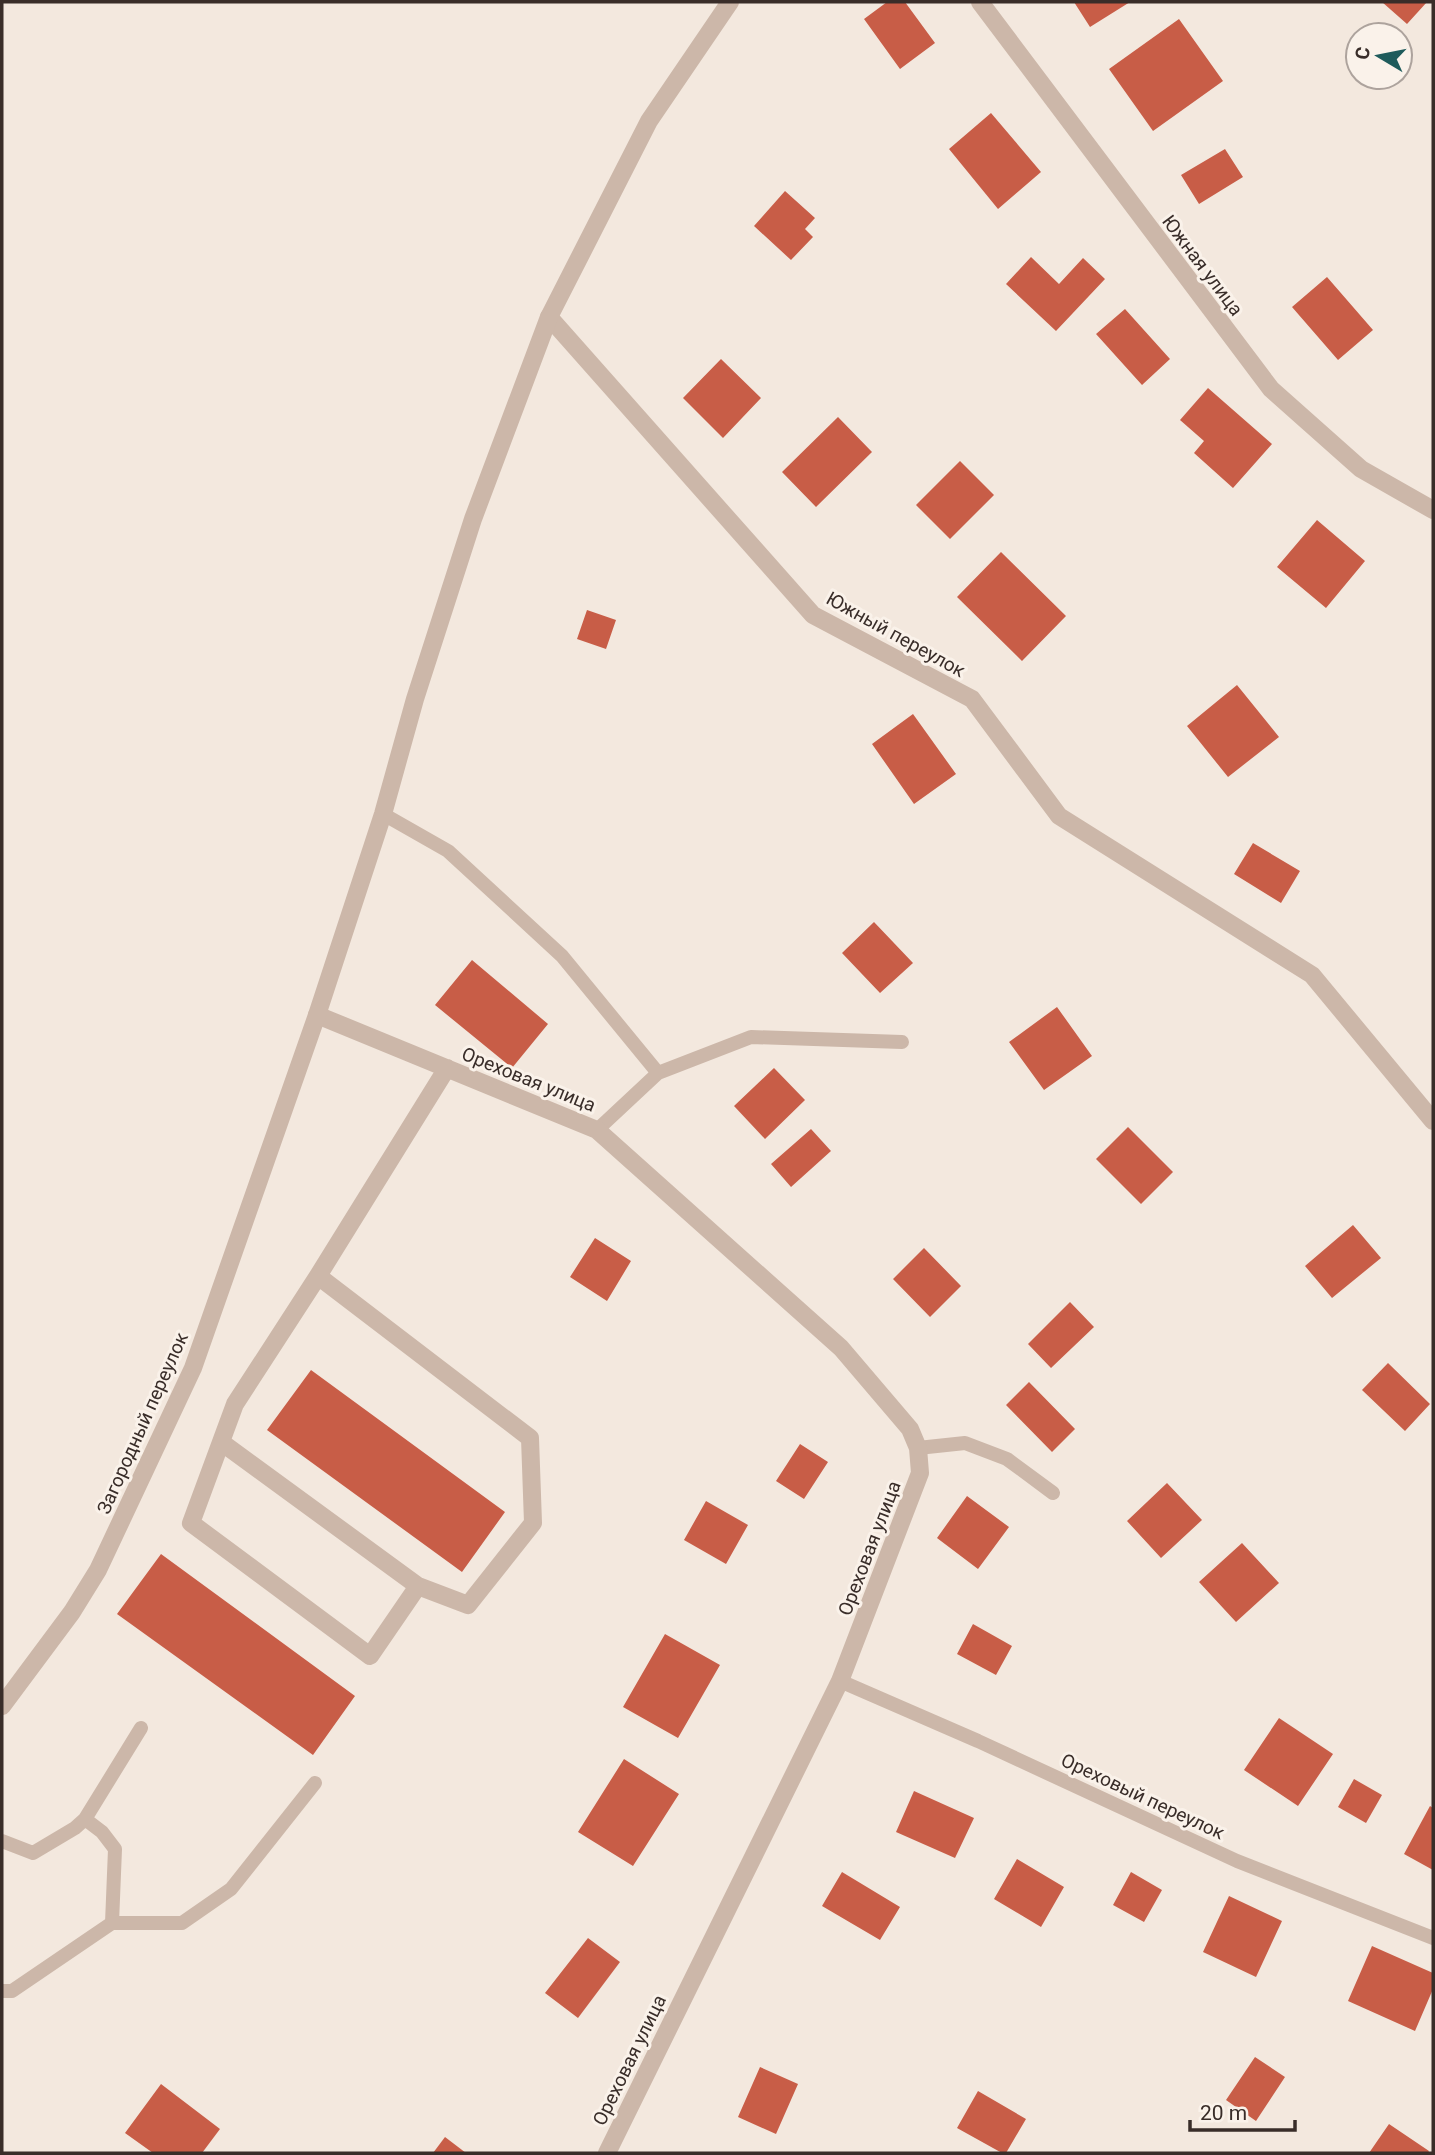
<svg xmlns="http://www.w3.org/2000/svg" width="1435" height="2155" viewBox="0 0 1435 2155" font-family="Roboto,sans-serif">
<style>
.building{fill:#c85d47}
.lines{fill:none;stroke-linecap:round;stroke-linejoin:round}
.service{stroke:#ccb7a9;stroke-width:14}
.minor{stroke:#ccb7a9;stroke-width:18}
.tertiary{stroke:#ccb7a9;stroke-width:18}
.labels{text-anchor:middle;stroke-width:6;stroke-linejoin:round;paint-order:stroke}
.street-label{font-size:19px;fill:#392d29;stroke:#faf2ea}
</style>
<rect width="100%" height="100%" fill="#f3e8de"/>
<path class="building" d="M887,2h18l30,41 -35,26 -36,-50z
M1074,2h56l-40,25z
M1382,2h45l-20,22z
M1179,19l44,62 -70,50 -44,-62z
M991,113l50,59 -43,37 -49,-60z
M1225,149l18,28 -44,27 -18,-29z
M785,191l30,27 -10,11 8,8 -22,23 -37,-34z
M1031,257l28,27 24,-26 22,21 -49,52 -50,-47z
M1327,277l46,53 -35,30 -46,-53z
M1125,309l45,50 -28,26 -46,-51z
M721,359l40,39 -38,40 -40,-40z
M1208,388l64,56 -39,44 -39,-35 10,-12 -24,-21z
M838,417l34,35 -56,55 -34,-35z
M960,461l34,34 -44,44 -34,-34z
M1317,520l48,41 -39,47 -49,-41z
M1001,552l65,64 -44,45 -65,-64z
M587,610l29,10 -10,29 -29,-10z
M1237,685l42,52 -51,40 -41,-51z
M913,714l43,60 -42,30 -42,-60z
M1253,843l47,28 -19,32 -47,-29z
M874,922l39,41 -33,30 -38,-40z
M472,960l76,64 -36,44 -77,-63z
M1057,1007l35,49 -48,34 -35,-48z
M774,1068l31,32 -40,39 -31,-33z
M1128,1127l45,45 -32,32 -45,-45z
M811,1129l20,22 -40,36 -20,-23z
M1353,1225l28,33 -49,40 -27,-32z
M595,1238l36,23 -24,40 -37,-24z
M924,1248l37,38 -31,31 -37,-38z
M1070,1302l24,25 -43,41 -23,-24z
M1388,1363l42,41 -25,27 -43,-41z
M311,1370l194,142 -43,60 -195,-142z
M1029,1382l46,47 -23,23 -46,-47z
M800,1444l28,18 -24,37 -28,-18z
M1167,1483l35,37 -41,38 -34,-37z
M967,1496l42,31 -31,42 -41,-31z
M706,1501l42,24 -22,39 -42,-24z
M1242,1543l37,40 -43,39 -37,-40z
M161,1554l194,142 -42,59 -196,-141z
M973,1624l39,22 -16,29 -39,-21z
M665,1634l55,31 -42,73 -55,-31z
M1279,1718l54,36 -35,52 -54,-36z
M624,1759l55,35 -46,72 -55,-34z
M1354,1779l28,16 -16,28 -28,-16z
M914,1791l60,27 -19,40 -59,-26z
M1430,1806l3,2v62l-29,-16z
M1017,1859l47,28 -23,40 -47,-28z
M842,1872l58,35 -20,33 -58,-34z
M1131,1872l31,18 -18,32 -31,-17z
M1229,1896l53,25 -26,56 -53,-25z
M588,1938l32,24 -42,56 -33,-25z
M1372,1946l61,27v16l-18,42 -67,-30z
M1255,2057l30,20 -29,44 -30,-21z
M760,2067l38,17 -22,50 -38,-17z
M161,2084l59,45 -18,24h-49l-28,-20z
M978,2091l48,28 -20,34h-4l-45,-25z
M1389,2124l40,27 -1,2h-59z
M445,2137l21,16h-33z"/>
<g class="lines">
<path class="service" d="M383,814l65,37 114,105 96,117
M597,1130l61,-57 93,-36 151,5
M918,1448l47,-5 42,16 46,34
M840,1681l138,60 259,120 196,77
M85,1819l17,13 13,17 -3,74
M2,1841l31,12 42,-25 10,-9 56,-91
M2,1991h10l100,-68h70l49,-34 84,-106"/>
<path class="minor" d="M980,2l291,387 90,80 72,41
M549,317l264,298 159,84 87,117 253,159 121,146
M317,1015l280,115 244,218 69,81 8,19 2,25 -80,208 -233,472
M318,1276l212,162 3,85 -65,82 -50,-19 -48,70 -179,-133 44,-119 83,-128 129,-208
M221,1442l197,144"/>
<path class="tertiary" d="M2,1706l70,-94 26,-42 95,-202 124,-353 66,-201 32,-115 58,-180 76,-202 100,-196 81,-119"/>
</g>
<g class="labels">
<g class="street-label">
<text transform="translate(1203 265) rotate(53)" y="7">Южная улица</text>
<text transform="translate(896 634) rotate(29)" y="7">Южный переулок</text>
<text transform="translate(529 1079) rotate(22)" y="7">Ореховая улица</text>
<text transform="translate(142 1423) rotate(-66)" y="7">Загородный переулок</text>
<text transform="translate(869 1548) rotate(-69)" y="7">Ореховая улица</text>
<text transform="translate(1143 1796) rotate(25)" y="7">Ореховый переулок</text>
<text transform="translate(629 2060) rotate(-64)" y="7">Ореховая улица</text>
</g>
</g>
<rect width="1435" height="2155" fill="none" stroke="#392d29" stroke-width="7"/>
<g transform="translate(1379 56) rotate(280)"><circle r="33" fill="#faf2ea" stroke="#ada39d" stroke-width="2"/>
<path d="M0-5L12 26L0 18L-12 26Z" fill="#1e5b5b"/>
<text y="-10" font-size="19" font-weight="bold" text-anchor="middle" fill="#392d29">С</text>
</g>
<path d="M1190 2120v10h105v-10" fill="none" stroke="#392d29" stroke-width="3.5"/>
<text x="1200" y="2120" font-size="21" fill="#392d29" stroke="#faf2ea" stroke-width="5" paint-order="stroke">20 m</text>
</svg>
